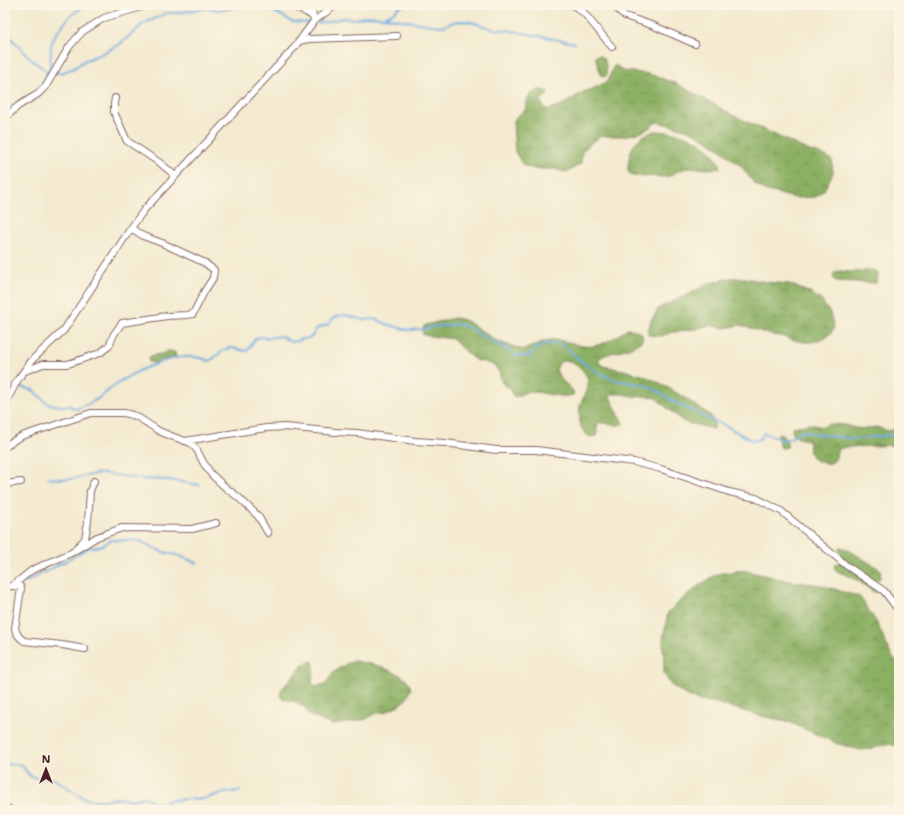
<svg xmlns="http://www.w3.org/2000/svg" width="904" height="815" viewBox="0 0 904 815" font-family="'Shantell Sans',sans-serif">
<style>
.forest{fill:url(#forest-crowns);stroke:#6b6848}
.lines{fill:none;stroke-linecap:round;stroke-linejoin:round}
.stream{stroke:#71ace2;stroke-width:2}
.minor-casing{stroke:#856664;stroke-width:8}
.minor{stroke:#fff;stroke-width:6}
</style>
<defs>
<pattern id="forest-crowns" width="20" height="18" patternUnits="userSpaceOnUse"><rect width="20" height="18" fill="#8cb064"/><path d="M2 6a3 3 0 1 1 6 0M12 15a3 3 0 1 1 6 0" fill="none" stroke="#748f53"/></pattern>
</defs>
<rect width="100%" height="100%" fill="#fcf5e5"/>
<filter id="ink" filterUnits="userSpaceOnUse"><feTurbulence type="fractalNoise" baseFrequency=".025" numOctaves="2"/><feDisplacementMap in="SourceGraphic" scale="8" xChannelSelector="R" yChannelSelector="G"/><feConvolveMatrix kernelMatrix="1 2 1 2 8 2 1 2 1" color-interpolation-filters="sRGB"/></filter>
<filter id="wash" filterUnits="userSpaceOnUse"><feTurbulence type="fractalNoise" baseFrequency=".012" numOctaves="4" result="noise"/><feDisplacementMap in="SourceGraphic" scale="16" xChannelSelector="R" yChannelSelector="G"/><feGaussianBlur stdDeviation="0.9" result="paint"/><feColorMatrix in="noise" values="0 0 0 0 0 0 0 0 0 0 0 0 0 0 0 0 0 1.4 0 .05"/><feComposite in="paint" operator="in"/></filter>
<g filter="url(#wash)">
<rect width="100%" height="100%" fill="#f3eacf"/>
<path class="forest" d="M599,55c8,4 8,13 7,21l-2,1 -3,-2 -5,-16 -1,-2z
M614,66h3l6,5 26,3 26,9 60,33 72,34 19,6 6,4 1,13 -9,17 -8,7 -21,1 -31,-8 -10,-7 -13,-17 -32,-25 -20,-11 -31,-8 -5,2 -2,3 -10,5 -16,4h-24l-9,6 -10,10 -1,11 -8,6 -7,3 -12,-3h-20l-11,-4 -8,-13 -2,-29 3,-6 10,-8c2,-12 -1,-12 11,-18 4,-2 6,-1 10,0l1,3 -8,7 4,6 4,3 16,-6 19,-12 14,-5 11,-6 4,-12z
M655,131c17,1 38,4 51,16 5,3 10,12 14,17v4l-12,1 -18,-2 -12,4 -10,6 -36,-1 -4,-5c0,-14 3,-27 15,-35 4,-2 8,-4 12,-5z
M872,270l5,2 1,3 -2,8 -40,-2c-4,-3 -3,-6 -1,-9l4,-1 16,1z
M729,278h16l22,4 22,2 21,9 11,7 9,13 4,14 -2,5 -9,7 -11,3h-7l-13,-2 -11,-4 -9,-1 -32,-10 -15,3 -16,-3 -13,4 -23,3 -12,4 -13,-1v-4l3,-11 8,-12 19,-9 14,-6 15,-9z
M454,318c16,1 27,14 41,22 9,4 19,7 29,10 11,-4 20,-11 32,-10 15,1 27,10 42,5 11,-3 21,-11 30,-16 6,0 10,2 14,5l1,5c-11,12 -30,11 -44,19v5l4,3 20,4 19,5 16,7 26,15 27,19 3,8v5l-30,-7 -13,-11 -15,-13 -11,-2 -8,1 -15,-3h-10l-2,2 1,3 10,20 2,5c-7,3 -16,-2 -25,-1 -2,4 0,9 -2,13 -8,4 -15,-6 -16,-14 -1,-4 0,-11 0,-16 1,-7 8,-12 8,-20 0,-3 0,-7 -1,-9 -4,-9 -18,-22 -28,-14 -1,2 -2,4 -3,6 2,6 4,10 9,14 4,4 7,5 9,11l-1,1c-16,4 -30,-4 -45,-3 -7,0 -9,6 -15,4l-2,-7 -9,-6 -3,-11 -4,-6 -7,-3 -13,-3 -12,-10 -10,-11 -30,-4 -1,-7 4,-3z
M167,351h3l5,1 1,5c-7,2 -16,2 -21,6l-6,-1c-1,-9 5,-6 12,-8 2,0 4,-2 6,-3z
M809,424l15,3 3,-3 17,1 11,3 13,1 8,-2 12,4 11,-3v17l-53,2c-3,1 -7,1 -9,4 -1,3 0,3 -1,6 -2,7 -9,7 -15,5 -5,-1 -8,-3 -10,-7 -3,-4 0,-10 -3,-15l-10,-2 -5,-4 -1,-4 1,-3c5,-2 10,-1 16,-3z
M780,433c4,4 8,8 7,14l-3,1h-3l-3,-9v-5z
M841,547l6,2 34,21 -1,8 -5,4 3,10c-7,1 -9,-4 -14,-7 -8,-7 -20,-10 -29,-15l-1,-5c3,-2 5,-2 9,-6l-4,-9v-2z
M742,570l47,11 32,4 39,12 17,26 14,32 8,9v82l-12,-2 -16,5 -10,1 -23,-6 -51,-23 -26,-5 -48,-14 -13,-1 -16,-7 -13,-9 -7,-12 -1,-34 5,-27 29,-25 20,-13z
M310,661l3,1c3,8 -2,15 -1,22l4,3 10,-4 8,-11 12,-8 8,-3 17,3 11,3 18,8 8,6 3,8 -3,7 -4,6 -18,10 -9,1 -11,6 -14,3 -19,3 -11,-4 -13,-6 -4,-7 -7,-5 -16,-5 -2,-2 1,-6 23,-26z"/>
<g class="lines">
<path class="stream" d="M384,17l47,8 13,1 9,-4 9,-1 9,1 22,7 20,2 62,12
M314,23l12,-1 17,-4 13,1 11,-3 16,1 8,-3 8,-7 7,-2
M5,32l28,29 11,8 3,5 14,-1 13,-5 10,-7 19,-8 17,-9 23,-20 24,-11h10l30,-5 10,2 31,-4 20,3 13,6 11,7 18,1
M35,92l9,-11 6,-14 1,-22 4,-10 14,-18 16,-12
M5,112l6,-5 12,-7
M5,384l7,2
M16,386l17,4 15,14 13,2h9l7,3c6,-3 12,-5 17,-8 11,-6 19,-16 30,-22 18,-11 56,-27 76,-21 3,0 6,2 9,3 7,-3 13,-13 22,-13 6,0 10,3 16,3l8,-12 5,-2 8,1 13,-2 10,6 6,-1 5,-2 8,-1 3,-3 3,-6 13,-5 3,-5 6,-3 6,-1 20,5 11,-1 12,5 19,6 21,-1 8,-3h11l9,-2 11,2 28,17 13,6 10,7h12l6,-7 10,-5 6,-1 9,1 9,6 10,10 22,14 14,6 29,5 14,6 16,11 34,17 16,6 29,16 7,-2 4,-6 19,7 8,-2 6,-5 6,-2 19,4 34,4 33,-4h10
M47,478l17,1h8l29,-6 40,6 28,1 30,5
M19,583l7,-1 43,-23 19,-11 8,-1 9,-3 6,-4h11l17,1 24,11 17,4 17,7
M5,763l2,1 15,1c2,4 7,10 10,12l22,2 30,19 13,3 21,-3 12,2 15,-3 10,6 6,1 5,-3 18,-2h19l20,-6 17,-2"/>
</g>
</g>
<g filter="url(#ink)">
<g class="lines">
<defs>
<path id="minor" d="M285,5c11,2 20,5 28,12
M573,5l11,8 28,34
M613,5l12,11 29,10 41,18
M314,21l19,-14 7,-2
M299,41l10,-2 88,-3
M115,98l-1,6v8l13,29 33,22 12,10 1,5
M5,118l13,-12 20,-12 8,-8 23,-39 13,-15 22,-14 44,-13
M25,371l18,-7h25l32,-11 9,-7 5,-12 8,-11 45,-7 19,-1 7,-1 11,-22 9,-14 1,-8 -9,-7 -43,-20 -19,-7 -12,-8
M5,404l13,-25 15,-20 14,-13 17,-16 67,-102 13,-18 150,-162 20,-27 -2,-10 1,-6
M185,441l81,-13 19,-1 51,5 21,1 58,8 30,2 51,7h40l98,12 27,7 68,23 27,6 25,13 66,55 37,25 15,20
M5,447l8,-6 9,-5 69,-23h33l12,3 23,15 12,5 20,7 6,7 6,12 8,12 15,14 12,9 20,19 10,17
M5,484l16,-2
M76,548l9,-9 3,-17 2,-31 4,-10
M12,586l20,-16 39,-17 26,-16 25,-9 70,1 24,-6
M5,587l7,-1h8l1,2 -6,41c2,6 4,8 9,12l38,4 23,4
M5,807l6,3"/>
</defs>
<use href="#minor" class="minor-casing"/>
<use href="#minor" class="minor"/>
</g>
</g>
<rect width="904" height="815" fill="none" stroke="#fcf5e5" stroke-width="20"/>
<g transform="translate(46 769)" stroke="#fcf5e5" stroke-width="3" paint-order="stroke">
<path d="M0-3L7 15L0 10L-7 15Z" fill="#4a1f2b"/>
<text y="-6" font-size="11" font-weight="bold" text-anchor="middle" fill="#4a1f2b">N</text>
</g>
</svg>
